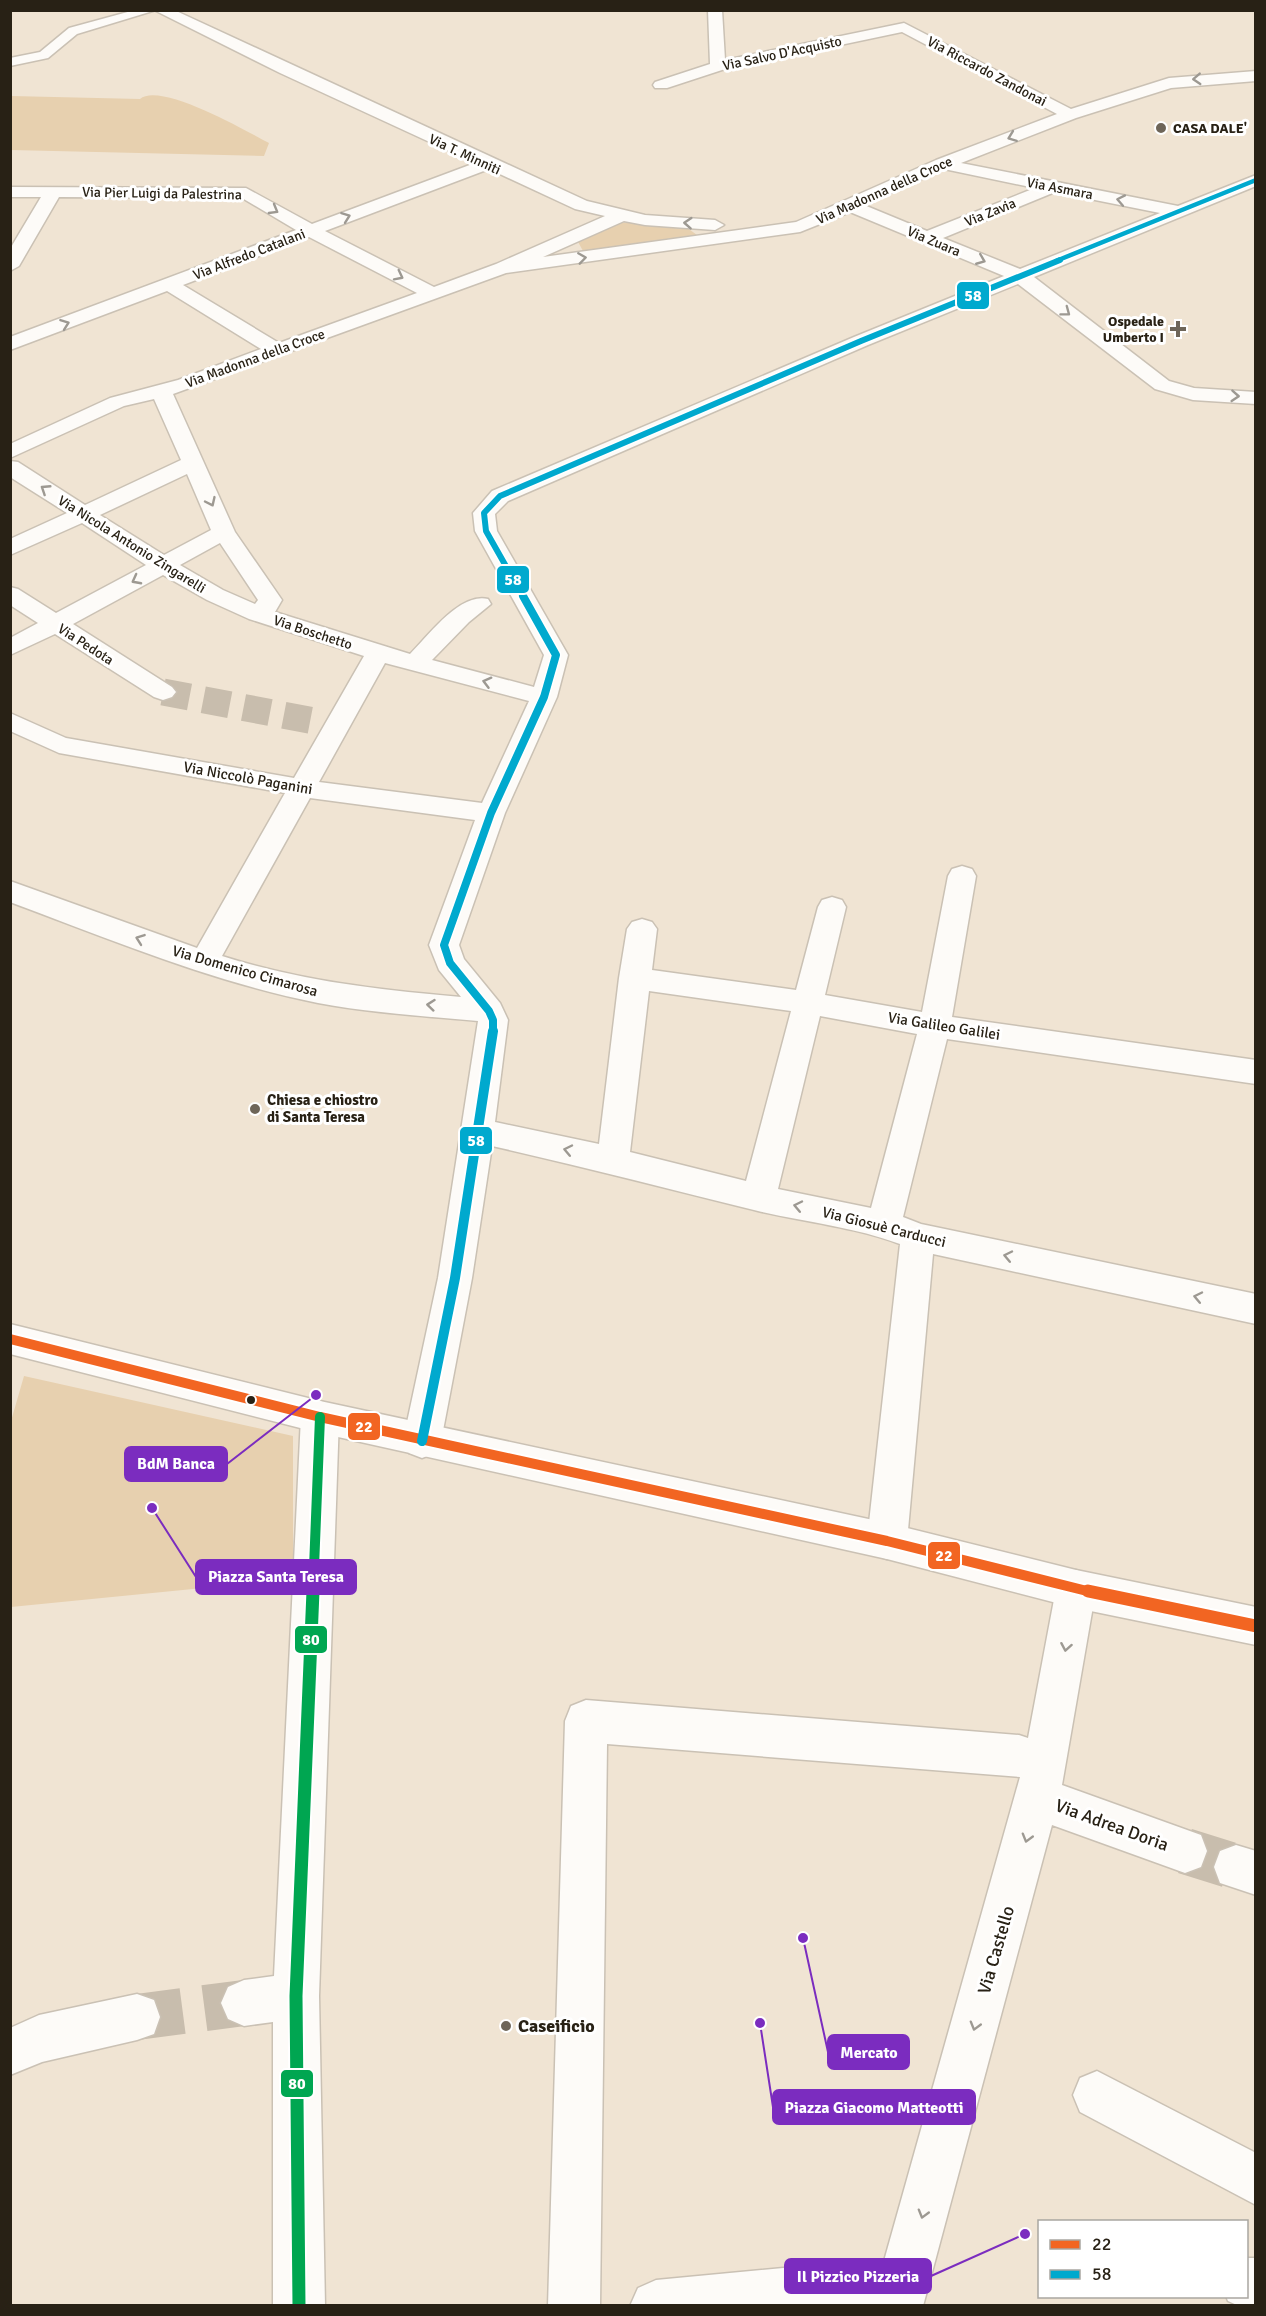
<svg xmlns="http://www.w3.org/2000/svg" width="1266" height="2316" viewBox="0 0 1266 2316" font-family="Signika,sans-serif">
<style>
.green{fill:#e7d0af}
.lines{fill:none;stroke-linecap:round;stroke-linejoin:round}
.street-tunnel-far1{stroke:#c8bdad;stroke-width:27;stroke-dasharray:27 14;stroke-linecap:butt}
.street-tunnel{stroke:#c8bdad;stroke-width:46;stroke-dasharray:46 22;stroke-linecap:butt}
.lane-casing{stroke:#cac1b4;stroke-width:3}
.street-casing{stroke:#cac1b4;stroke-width:3}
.secondary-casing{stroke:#cac1b4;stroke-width:3}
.lane{fill:#fdfbf8;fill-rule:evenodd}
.street{fill:#fdfbf8;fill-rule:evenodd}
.secondary{fill:#fdfbf8;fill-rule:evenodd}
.bus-1-far1-casing{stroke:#fff;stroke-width:14}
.bus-1-casing{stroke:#fff;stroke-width:17}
.bus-2-far3-casing{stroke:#fff;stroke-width:7}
.bus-2-far2-casing{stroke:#fff;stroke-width:9}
.bus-2-far1-casing{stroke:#fff;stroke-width:11}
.bus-2-casing{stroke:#fff;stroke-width:14}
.bus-3-far1-casing{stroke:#fff;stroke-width:14}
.bus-3-casing{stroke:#fff;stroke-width:17}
.bus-1-far1{stroke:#f26522;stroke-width:10}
.bus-1{stroke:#f26522;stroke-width:13}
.bus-2-far3{stroke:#00a9ce;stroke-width:4.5}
.bus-2-far2{stroke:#00a9ce;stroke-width:6}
.bus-2-far1{stroke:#00a9ce;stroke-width:8}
.bus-2{stroke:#00a9ce;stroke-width:10}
.bus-3-far1{stroke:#00a651;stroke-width:10}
.bus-3{stroke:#00a651;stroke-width:13}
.oneway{stroke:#9d9992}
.poi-dot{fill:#6e6558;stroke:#fff;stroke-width:2}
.bus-dot{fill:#282115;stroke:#fff;stroke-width:2}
.labels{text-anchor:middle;stroke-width:6;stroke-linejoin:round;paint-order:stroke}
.far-street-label{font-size:14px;fill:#282115;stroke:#fff}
.far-poi-label{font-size:14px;font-weight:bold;fill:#282115;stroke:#fff;text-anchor:start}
.street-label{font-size:15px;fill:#282115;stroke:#fff}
.poi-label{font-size:15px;font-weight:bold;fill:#282115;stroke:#fff;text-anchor:start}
.near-street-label{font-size:18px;fill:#282115;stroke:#fff}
.near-poi-label{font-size:18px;font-weight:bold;fill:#282115;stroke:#fff;text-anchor:start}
.leader{fill:none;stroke:#7b2cbf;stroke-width:2}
.callout-dot{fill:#7b2cbf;stroke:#fff;stroke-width:2}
.callout{fill:#7b2cbf;stroke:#7b2cbf;stroke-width:2}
.callout-label{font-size:16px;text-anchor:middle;font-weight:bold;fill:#fff}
.line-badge{stroke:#fff;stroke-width:2}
.badge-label{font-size:16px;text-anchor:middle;font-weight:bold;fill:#fff}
</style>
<rect width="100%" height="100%" fill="#f0e4d3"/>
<path class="green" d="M11,96l129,3c20,-18 108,33 129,44l-5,13 -253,-6z
M639,222l47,5 11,8 -114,16 -6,-11 43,-17z
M24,1376l269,60v143l-282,28v-186z"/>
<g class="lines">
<path class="street-tunnel-far1" d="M163,692l151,29"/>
<path class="street-tunnel" d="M1185,1851l51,16
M137,2017l107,-14"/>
<defs>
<path id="lane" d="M135,10h21l-79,24 -29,24 -38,8v-8l30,-6 29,-24z"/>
<path id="street" d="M154,10h20l413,191 58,14 70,5 9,5 -9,5 -70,-5 -21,-4 -81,36 253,-35 140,-62 121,-46 -155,-82 -180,38 -55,18h-12l-2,-3 2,-3 55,-18 -2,-54h14l3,50 179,-37 167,86 98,-31 87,-7v10l-85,7 -95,30 -115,45 217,43 78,-31v11l-222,91 135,104 25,7 62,4v12l-63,-4 -38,-11 -137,-105 -150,61 -360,156 -13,13 2,17 71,124 -11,42 -52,116 -46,132 5,14 36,44 8,17 -13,102 104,22 20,-166 8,-49 5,-7 10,-3 10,3 5,7 -5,41 144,20 22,-83 4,-7 10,-3 10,3 4,7 -21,88 97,17 26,-136 4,-7 10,-3 10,3 4,7 -24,141 304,43v24l-309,-45 -44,178 18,7 335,70v30l-323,-70 -26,287 -6,13 -14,5 -14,-5 -6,-13 33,-297c-45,-17 -95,-22 -142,-33 -89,-22 -177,-45 -266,-65l-20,132 -31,163 -6,12 -13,5 -13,-5 -6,-12 35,-163 40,-257c-53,-5 -107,-8 -160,-18 -106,-21 -206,-63 -308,-101v-21l187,67 88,-155 -226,-40 -49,-22v-18l56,25 228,40 70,-122 -115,-37 -42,-19 -44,-25 -90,49 99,63 4,5 -4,5 -9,3 -9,-3 -99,-63 -45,21v-17l28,-15 -28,-18v-18l8,2 38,24 90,-48 -64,-42 -72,32v-16l57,-26 -57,-36v-16l8,1 67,43 96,-45 -27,-61 -30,7 -114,52v-14l100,-46 68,-18 83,-31 -94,-58 -157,59v-13l286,-107 -54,-32 -183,-1 -40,69 -9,5v-22l31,-52h-31v-10l236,1 66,36 163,-61 -195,-90zM489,169l86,40 30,7 -109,48 -62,23 -109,-56zM944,169l91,19 -108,43 -63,-26zM1055,192l105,21 -140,56 -77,-31zM850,212l154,64 -150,61 -362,154 -19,22 2,18 69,124 -10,32 -102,-27 37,-38 22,-18 -3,-5c-28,-7 -60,37 -78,55l-135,-42 7,-12 -47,-68 -62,-138 333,-121 294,-41zM309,237l108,56 -138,50 -96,-58zM187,474l24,56 -47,25 -64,-40zM220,543l38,57 -3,4 -32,-14 -43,-25zM385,663l144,38 -47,102 -163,-21zM310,798l165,22 -46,125 10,25 22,27c-82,-7 -160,-16 -239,-41zM649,991l142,20 -45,170 -116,-29zM820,1016l97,18 -46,174 -93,-19z
M320,1401l13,5 6,11 -20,579 6,310h-52v-284l-29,4 -16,-7 -7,-16 7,-16 16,-7 30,-4 27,-559 6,-11z
M1076,1570l14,6 6,13 -34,196 139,50 6,16 -6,16 -16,6 -133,-48 -129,481h-293l8,-18 18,-8 159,-15 62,21 143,-509 -413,-33 -7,562h-52l17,-585 6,-15 15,-6 433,35 9,3 28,-149 6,-13z
M1236,1845l20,6v44l-36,-12 -6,-16 6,-16z
M137,1994l17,6 6,17 -6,17 -17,6 -95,22 -32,13v-47l29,-13z
M1097,2071l159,82v52l-176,-93 -7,-17 7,-17z
M1246,2258h10v48h-17l-11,-5 -2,-5h20z"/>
<path id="secondary" d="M10,1324l310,77 567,122 189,47 180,37v38l-180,-37 -189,-49 -567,-126 -310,-79z"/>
</defs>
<use href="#lane" class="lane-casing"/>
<use href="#street" class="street-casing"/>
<use href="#secondary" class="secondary-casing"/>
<use href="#lane" class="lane"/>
<use href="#street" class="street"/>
<use href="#secondary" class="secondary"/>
<defs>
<path id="bus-1-far1" d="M10,1339l310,78 567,124 208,52"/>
<path id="bus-1" d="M1088,1591l168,35"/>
<path id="bus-2-far3" d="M1056,261l200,-81"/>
<path id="bus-2-far2" d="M524,598l-38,-67 -2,-18 16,-17 361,-155 199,-81"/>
<path id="bus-2-far1" d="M493,1032v-12l-4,-9 -39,-48 -6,-18 47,-132 53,-116 12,-42 -33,-59"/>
<path id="bus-2" d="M422,1441l33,-163 38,-247"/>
<path id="bus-3-far1" d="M313,1593l7,-176"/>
<path id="bus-3" d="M299,2306l-3,-310 17,-405"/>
</defs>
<use href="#bus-1-far1" class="bus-1-far1-casing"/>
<use href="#bus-1" class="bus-1-casing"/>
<use href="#bus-2-far3" class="bus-2-far3-casing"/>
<use href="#bus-2-far2" class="bus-2-far2-casing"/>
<use href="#bus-2-far1" class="bus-2-far1-casing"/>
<use href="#bus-2" class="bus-2-casing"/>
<use href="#bus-3-far1" class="bus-3-far1-casing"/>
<use href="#bus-3" class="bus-3-casing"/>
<use href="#bus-1-far1" class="bus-1-far1"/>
<use href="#bus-1" class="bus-1"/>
<use href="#bus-2-far3" class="bus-2-far3"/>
<use href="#bus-2-far2" class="bus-2-far2"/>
<use href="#bus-2-far1" class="bus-2-far1"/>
<use href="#bus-2" class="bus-2"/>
<use href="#bus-3-far1" class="bus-3-far1"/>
<use href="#bus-3" class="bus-3"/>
</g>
<defs><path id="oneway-chevron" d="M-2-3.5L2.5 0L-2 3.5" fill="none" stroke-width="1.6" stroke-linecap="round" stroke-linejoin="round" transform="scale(1.5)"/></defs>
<g class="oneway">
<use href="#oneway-chevron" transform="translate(1197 79) rotate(177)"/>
<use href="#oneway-chevron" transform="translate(1012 137) rotate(159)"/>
<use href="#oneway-chevron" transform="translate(1121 200) rotate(-169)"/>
<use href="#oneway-chevron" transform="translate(274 210) rotate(30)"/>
<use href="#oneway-chevron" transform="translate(346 217) rotate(-20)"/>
<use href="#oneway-chevron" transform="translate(688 223) rotate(-176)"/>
<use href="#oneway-chevron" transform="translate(582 258) rotate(-8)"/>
<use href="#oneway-chevron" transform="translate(981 260) rotate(22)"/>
<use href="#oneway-chevron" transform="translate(399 276) rotate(27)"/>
<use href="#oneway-chevron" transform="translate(1066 312) rotate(37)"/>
<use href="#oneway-chevron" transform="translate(65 324) rotate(-20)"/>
<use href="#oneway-chevron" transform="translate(1235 396) rotate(4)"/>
<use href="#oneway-chevron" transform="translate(45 489) rotate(-147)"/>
<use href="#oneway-chevron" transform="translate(211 502) rotate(65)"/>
<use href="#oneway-chevron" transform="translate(136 580) rotate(152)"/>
<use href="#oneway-chevron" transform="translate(487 682) rotate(-165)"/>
<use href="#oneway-chevron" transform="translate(140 939) rotate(-160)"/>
<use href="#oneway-chevron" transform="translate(431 1005) rotate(-174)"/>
<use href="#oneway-chevron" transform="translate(568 1150) rotate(-168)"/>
<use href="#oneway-chevron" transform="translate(798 1206) rotate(-168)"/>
<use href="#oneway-chevron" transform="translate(1008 1256) rotate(-168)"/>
<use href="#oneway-chevron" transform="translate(1198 1297) rotate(-168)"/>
<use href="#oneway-chevron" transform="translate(1066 1647) rotate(100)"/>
<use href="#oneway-chevron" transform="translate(1027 1838) rotate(106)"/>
<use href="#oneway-chevron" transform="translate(975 2026) rotate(106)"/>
<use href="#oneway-chevron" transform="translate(923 2214) rotate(106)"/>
</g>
<g class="poi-dot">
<circle cx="1161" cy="128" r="6"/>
<path d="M1175 320h6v6h6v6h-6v6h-6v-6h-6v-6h6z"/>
<circle cx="255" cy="1109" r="6"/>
<circle cx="506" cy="2026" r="6"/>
</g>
<circle class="bus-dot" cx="251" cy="1400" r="5"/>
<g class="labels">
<g class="far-street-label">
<text transform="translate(782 53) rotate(-12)" y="5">Via Salvo D'Acquisto</text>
<text transform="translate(987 71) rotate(28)" y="5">Via Riccardo Zandonai</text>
<text transform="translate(465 154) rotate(25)" y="5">Via T. Minniti</text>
<text transform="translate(1060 188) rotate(11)" y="5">Via Asmara</text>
<text transform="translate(884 190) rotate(-24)" y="5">Via Madonna della Croce</text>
<text transform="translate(162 193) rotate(1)" y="5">Via Pier Luigi da Palestrina</text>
<text transform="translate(990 212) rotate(-22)" y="5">Via Zavia</text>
<text transform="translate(934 241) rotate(23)" y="5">Via Zuara</text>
<text transform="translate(249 254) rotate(-21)" y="5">Via Alfredo Catalani</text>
<text transform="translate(255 358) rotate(-20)" y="5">Via Madonna della Croce</text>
<text transform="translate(132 544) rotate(32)" y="5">Via Nicola Antonio Zingarelli</text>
<text transform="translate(313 632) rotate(18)" y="5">Via Boschetto</text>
<text transform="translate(86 644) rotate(33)" y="5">Via Pedota</text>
</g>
<g class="far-poi-label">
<text x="1173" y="133">CASA DALE'</text>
<text x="1164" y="326" text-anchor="end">Ospedale<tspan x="1164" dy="16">Umberto I</tspan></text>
</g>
<g class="street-label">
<text transform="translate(248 778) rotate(10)" y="5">Via Niccolò Paganini</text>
<text transform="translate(245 971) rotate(16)" y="5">Via Domenico Cimarosa</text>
<text transform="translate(944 1026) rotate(9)" y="5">Via Galileo Galilei</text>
<text transform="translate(884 1227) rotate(14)" y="5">Via Giosuè Carducci</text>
</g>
<g class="poi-label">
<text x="267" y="1105">Chiesa e chiostro<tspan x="267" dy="17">di Santa Teresa</tspan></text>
</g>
<g class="near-street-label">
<text transform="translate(1112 1825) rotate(20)" y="6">Via Adrea Doria</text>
<text transform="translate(996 1950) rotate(-74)" y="6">Via Castello</text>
</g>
<g class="near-poi-label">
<text x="518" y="2032">Caseificio</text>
</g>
</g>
<path class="leader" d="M316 1395L227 1464M152 1508L196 1577M803 1938L828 2052M760 2023L773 2107M1025 2234L931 2276"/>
<g class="callout-dot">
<circle cx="316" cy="1395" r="6"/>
<circle cx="152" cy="1508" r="6"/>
<circle cx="803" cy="1938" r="6"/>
<circle cx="760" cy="2023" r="6"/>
<circle cx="1025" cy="2234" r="6"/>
</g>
<g class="callout">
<rect x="125" y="1447" width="102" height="34" rx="6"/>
<rect x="196" y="1560" width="160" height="34" rx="6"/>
<rect x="828" y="2035" width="81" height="34" rx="6"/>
<rect x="773" y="2090" width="202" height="34" rx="6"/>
<rect x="785" y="2259" width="146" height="34" rx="6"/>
</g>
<g class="callout-label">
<text x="176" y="1469">BdM Banca</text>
<text x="276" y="1582">Piazza Santa Teresa</text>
<text x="869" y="2058">Mercato</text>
<text x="874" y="2113">Piazza Giacomo Matteotti</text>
<text x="858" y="2282">Il Pizzico Pizzeria</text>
</g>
<g class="line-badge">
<rect x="956" y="281" width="34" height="29" rx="6" fill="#00a9ce"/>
<rect x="496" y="565" width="34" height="29" rx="6" fill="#00a9ce"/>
<rect x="459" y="1126" width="34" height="29" rx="6" fill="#00a9ce"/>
<rect x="347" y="1412" width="34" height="29" rx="6" fill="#f26522"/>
<rect x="927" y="1541" width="34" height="29" rx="6" fill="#f26522"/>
<rect x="294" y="1625" width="34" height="29" rx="6" fill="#00a651"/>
<rect x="280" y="2069" width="34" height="29" rx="6" fill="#00a651"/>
</g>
<g class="badge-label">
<text x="973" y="301">58</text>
<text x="513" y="585">58</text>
<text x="476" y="1146">58</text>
<text x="364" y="1432">22</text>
<text x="944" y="1561">22</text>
<text x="311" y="1645">80</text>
<text x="297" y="2089">80</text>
</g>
<rect width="1266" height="2316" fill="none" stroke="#282115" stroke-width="24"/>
<rect x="1038" y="2220" width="210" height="78" fill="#ffffff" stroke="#a9a6a1" stroke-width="1.5"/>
<rect x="1050" y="2240" width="30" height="9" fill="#f26522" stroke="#a9a6a1" stroke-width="1.5"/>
<text x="1092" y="2250" font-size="18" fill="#282115">22</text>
<rect x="1050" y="2270" width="30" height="9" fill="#00a9ce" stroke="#a9a6a1" stroke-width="1.5"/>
<text x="1092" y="2280" font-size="18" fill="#282115">58</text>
</svg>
